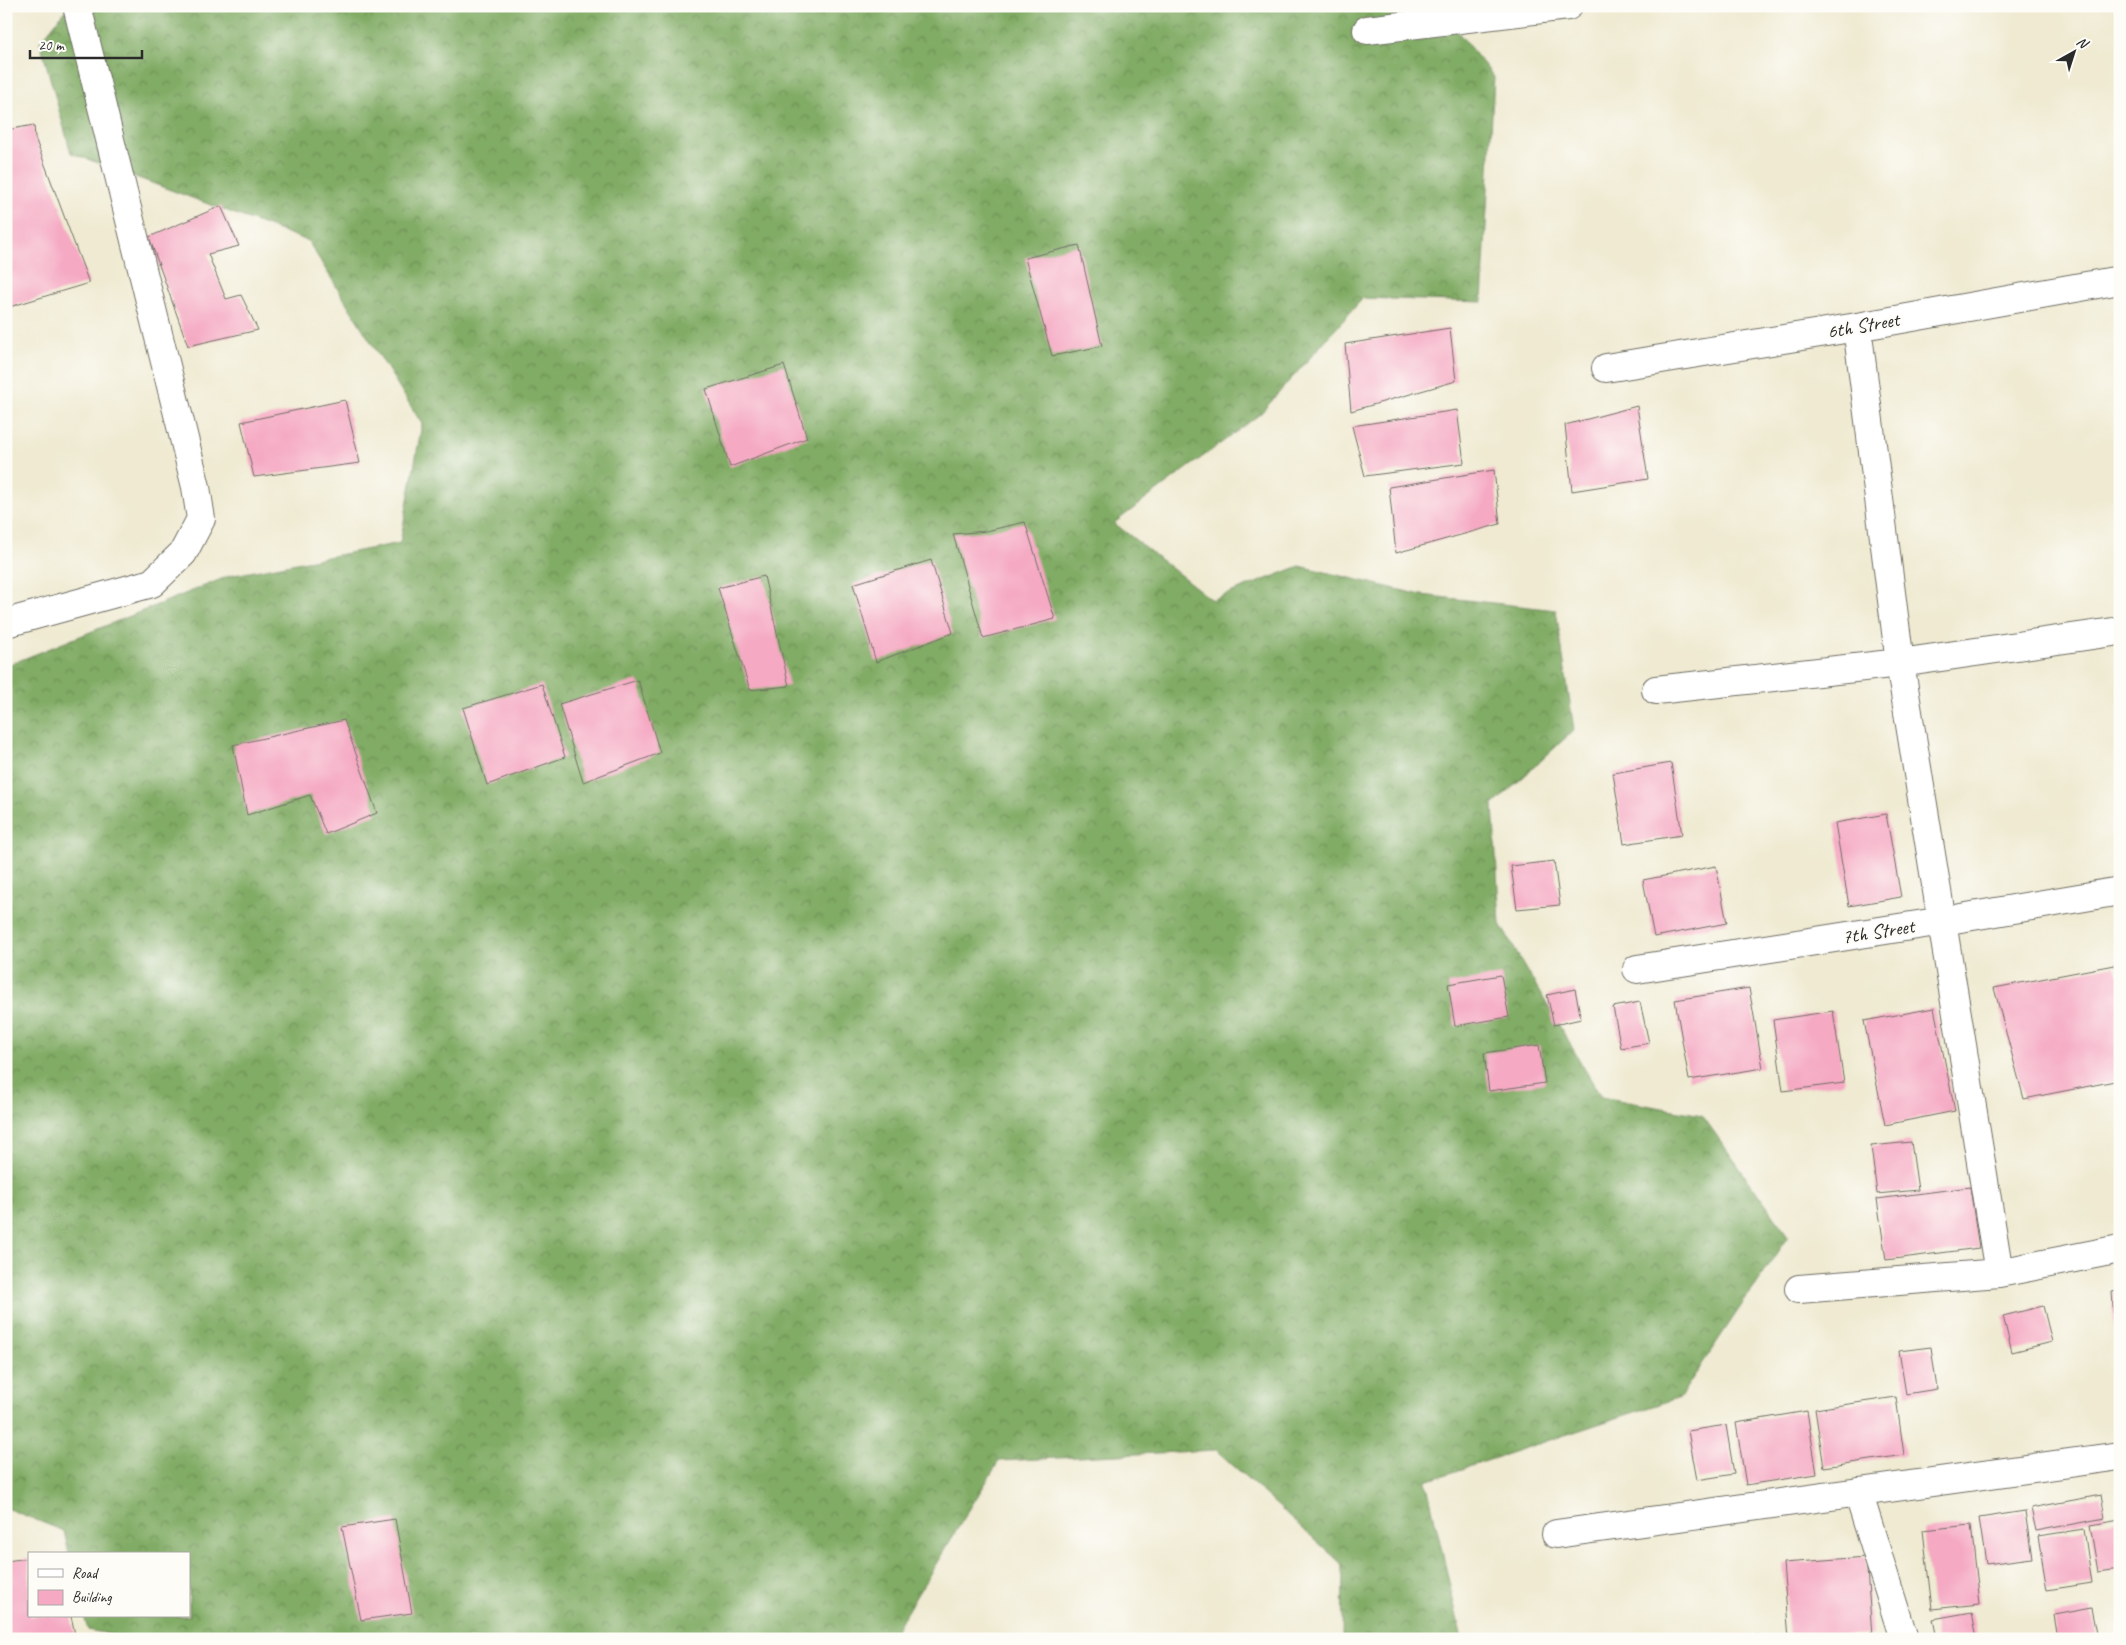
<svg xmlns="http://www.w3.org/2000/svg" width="2126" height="1645" viewBox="0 0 2126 1645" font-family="Caveat,sans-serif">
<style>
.forest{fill:url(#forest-crowns);stroke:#566c48}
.building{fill:#f5a9c3}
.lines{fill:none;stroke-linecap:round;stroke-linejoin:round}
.minor-casing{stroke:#706e65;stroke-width:30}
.minor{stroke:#fff;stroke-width:28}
.labels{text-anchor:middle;stroke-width:4;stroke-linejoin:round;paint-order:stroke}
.street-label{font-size:20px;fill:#2b2b2b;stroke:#fdfcf7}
</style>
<defs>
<pattern id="forest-crowns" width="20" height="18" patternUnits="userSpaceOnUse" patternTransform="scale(1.25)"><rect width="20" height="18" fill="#81ac65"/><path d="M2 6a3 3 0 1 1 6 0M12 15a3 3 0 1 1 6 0" fill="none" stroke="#6a8c53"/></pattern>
</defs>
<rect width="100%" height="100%" fill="#fdfcf7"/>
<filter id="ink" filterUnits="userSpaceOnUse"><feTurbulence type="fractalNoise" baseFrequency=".02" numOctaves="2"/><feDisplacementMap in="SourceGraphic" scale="10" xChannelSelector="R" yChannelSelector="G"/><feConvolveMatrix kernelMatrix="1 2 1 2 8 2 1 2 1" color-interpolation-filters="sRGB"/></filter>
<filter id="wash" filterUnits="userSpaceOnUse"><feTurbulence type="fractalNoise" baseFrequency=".0096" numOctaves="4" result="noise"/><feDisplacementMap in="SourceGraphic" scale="20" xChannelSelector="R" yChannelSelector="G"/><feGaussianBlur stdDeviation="1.12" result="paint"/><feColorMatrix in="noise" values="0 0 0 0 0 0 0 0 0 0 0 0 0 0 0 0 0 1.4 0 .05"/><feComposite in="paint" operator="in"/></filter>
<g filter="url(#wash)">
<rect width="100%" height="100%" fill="#efead1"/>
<path class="forest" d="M69,6h1368l57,71 -12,225 -119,-4 -103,116 -146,109 98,77 88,-34 121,29 135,15 18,120 -81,75 7,119 101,173 101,18 86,121 -108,161 -254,84 36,158h-120l1,-74 -127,-115 -217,11 -109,178h-755l-47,-9 -4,-14h105v-62h-120l-5,-23 -58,-23v-842l223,-90 171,-33 22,-119 -114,-183 -237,-88 -31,-111z"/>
<g id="blocks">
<path class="building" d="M34,125l1,13 54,145 -83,25v-178z
M221,206l18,40 -31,8 18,45 15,-4 17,35 -70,16 -39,-109z
M1079,245l23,101 -50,10 -27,-98z
M1450,328l6,53 -105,30 -6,-67z
M784,365l23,73 -77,29 -24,-78z
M345,400l15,63 -106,14 -13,-55z
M1637,406l11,73 -76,12 -7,-66z
M1457,410l7,53 -99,13 -13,-50z
M1494,470l6,54 -104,29 -7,-66z
M1025,522l30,97 -72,19 -30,-104 33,-3z
M931,560l22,73 -77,29 -23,-78z
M764,576l25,110 -39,4 -32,-102z
M638,680l22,73 -77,29 -24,-78z
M542,684l23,73 -78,28 -24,-77z
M344,720l33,93 -51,21 -16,-39 -63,20 -14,-70z
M1671,763l11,72 -58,9 -11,-71z
M1886,814l15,83 -52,9 -14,-83z
M1554,861l6,44 -43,4 -6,-43z
M1716,866l11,57 -73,14 -11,-57z
M2114,965l6,15v100l-96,19 -30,-111z
M1501,975l8,42 -54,9 -7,-42z
M1749,988l14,80 -74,12 -14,-80z
M1575,989l6,30 -27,6 -7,-30z
M1640,1002l9,41 -28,5 -8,-41z
M1934,1008l21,103 -70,14 -21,-104z
M1833,1011l11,72 -61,8 -10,-71z
M1539,1045l6,38 -56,8 -5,-38z
M1911,1142l7,48 -41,4 -6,-48z
M1970,1187l9,61 -93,12 -9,-61z
M2120,1291v56h-4l-4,-55z
M2043,1306l9,36 -40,10 -9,-36z
M1931,1347l6,42 -31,5 -7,-43z
M1896,1397l8,58 -80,12 -9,-58z
M1807,1411l10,63 -71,11 -10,-62z
M1726,1425l8,49 -37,6 -9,-49z
M2101,1495l4,23 -69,13 -5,-23z
M2025,1511l7,47 -46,6 -7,-46z
M395,1519l17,94 -51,7 -19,-93z
M2120,1520v49l-22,3 -8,-47z
M1971,1525l9,79 -48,5 -9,-79z
M2084,1529l8,54 -45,7 -9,-54z
M1866,1557l6,78 -83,4 -6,-76z
M29,1558v58h42l5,23h-70v-78z
M2091,1608l6,31h-39l-4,-24z
M1972,1612l5,27h-40l-4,-20z
M1759,1635v4h-52v-2z"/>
</g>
</g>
<g filter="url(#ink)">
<use href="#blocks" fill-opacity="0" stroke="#706e65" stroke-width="1"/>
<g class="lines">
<defs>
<path id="minor" d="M1367,30l201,-24
M1857,327l43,336 99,610
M1606,368l251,-41 263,-47
M6,623l146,-40 31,-30 18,-34 -5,-32 -119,-481
M1656,690l244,-27 220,-32
M1637,969l306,-48 177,-30
M1799,1289l200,-16 121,-24
M1858,1492l46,147
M1556,1534l564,-78"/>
</defs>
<use href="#minor" class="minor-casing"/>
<use href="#minor" class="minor"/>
</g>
</g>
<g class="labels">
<g class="street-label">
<text transform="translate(1863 325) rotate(-10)" y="7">6th Street</text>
<text transform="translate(1878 931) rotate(-9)" y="7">7th Street</text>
</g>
</g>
<rect width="2126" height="1645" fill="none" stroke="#fdfcf7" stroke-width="25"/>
<rect x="28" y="1552" width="162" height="65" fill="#fdfcf7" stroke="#a9a8a5"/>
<rect x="38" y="1569" width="25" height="8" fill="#ffffff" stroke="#a9a8a5"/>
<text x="72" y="1578" font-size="15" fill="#2b2b2b">Road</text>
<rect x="38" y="1590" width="25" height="15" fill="#f5a9c3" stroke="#a9a8a5"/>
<text x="72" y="1602" font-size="15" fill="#2b2b2b">Building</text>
<g transform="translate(2074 52) rotate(39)" stroke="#fdfcf7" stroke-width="4" paint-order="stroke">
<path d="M0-4L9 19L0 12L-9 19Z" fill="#2b2b2b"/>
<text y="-8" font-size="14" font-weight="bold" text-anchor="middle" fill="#2b2b2b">N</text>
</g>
<path d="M30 50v8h112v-8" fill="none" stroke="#2b2b2b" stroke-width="2.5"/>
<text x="38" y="50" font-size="15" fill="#2b2b2b" stroke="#fdfcf7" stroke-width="4" paint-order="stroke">20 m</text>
</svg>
